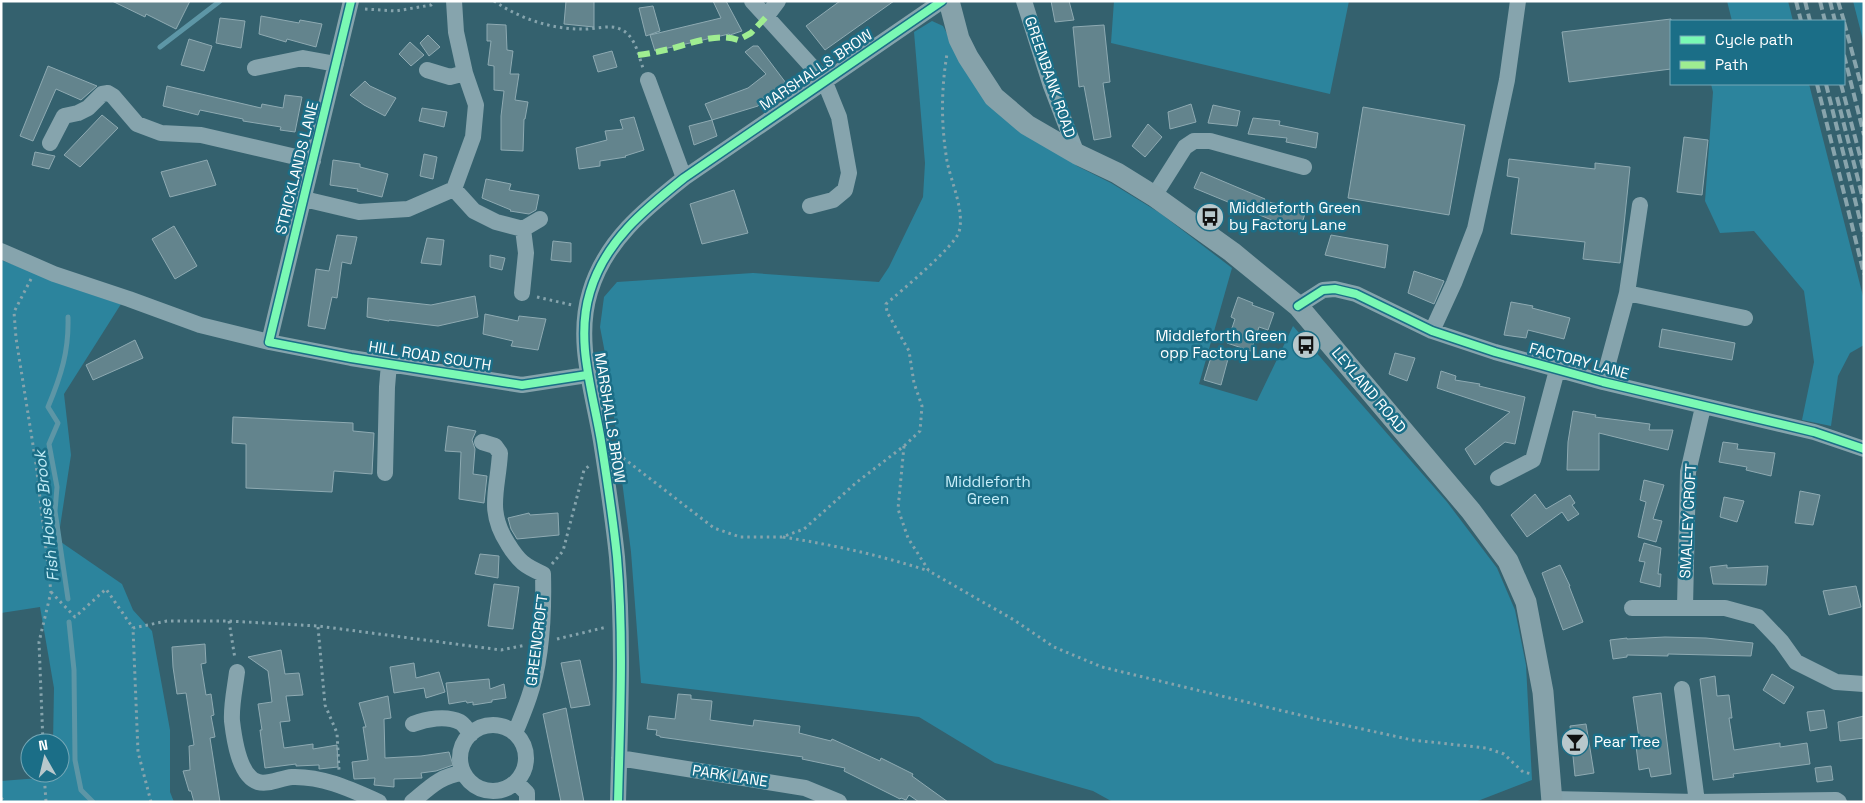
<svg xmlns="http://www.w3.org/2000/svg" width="1865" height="803" viewBox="0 0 1865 803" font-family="'Space Grotesk',sans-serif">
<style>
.green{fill:#2c849d}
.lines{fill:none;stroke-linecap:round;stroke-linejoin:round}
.stream{stroke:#5d96a6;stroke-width:5}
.building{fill:#63848d;stroke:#8eaab2}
.path{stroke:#86a4ad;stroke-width:3;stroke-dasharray:2.5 4;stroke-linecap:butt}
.minor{stroke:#86a4ad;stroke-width:16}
.major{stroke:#86a2aa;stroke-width:21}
.rail{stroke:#88a4ac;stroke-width:4;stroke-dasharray:9 4;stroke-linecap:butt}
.quiet{stroke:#9fed91;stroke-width:6;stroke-dasharray:12 6;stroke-linecap:butt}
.cycleway-casing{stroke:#1b6e87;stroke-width:11}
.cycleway{stroke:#7af9b4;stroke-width:8}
.labels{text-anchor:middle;stroke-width:5;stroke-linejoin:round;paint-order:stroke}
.street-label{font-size:15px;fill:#fff;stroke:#1b6e87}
.poi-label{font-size:15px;fill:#fff;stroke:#1b6e87;text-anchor:start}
.park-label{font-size:15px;fill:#c8eef9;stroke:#1b6e87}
.water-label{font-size:16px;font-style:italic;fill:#c2ecf6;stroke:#1b6e87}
</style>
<rect width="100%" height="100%" fill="#34616e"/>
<path class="green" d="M1114,1h235l-19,93 -219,-51z
M1727,1h61l5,20h-61z
M1853,1h11v43z
M932,21l11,5 7,13 127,127 34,17 49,30 72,55 -33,116 58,17 36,-75 154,176 50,66 18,42 11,55 6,115 -57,22h-362l-20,-11 -98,-28 -76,-46 -278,-34 -10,-131 -23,-183 -8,-42 4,-30 13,-15 136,-9 126,9 10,-15 34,-70 2,-34 -11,-131z
M1711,84h98l55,216v45l-14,8 -12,23 -7,50 -29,-6 12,-58 -10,-71 -50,-60 -34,2 -15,-32 8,-109z
M1,260l120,44 -57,90 7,61 -13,85 64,44 11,26 19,21 18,99v62l4,10h-173v-21l51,-4v-4h8v-30h-7l1,-55 -14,-81 -39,6z"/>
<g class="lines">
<path class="stream" d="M160,47l60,-46
M68,317c1,34 -7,59 -20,90l10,16 -9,21 8,43 -2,24 13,88
M69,622l5,48 1,90 6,30 12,12"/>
</g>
<path class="building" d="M112,1h78l-14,28 -30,-15 -1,3z
M566,1h28v26l-30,-3z
M713,1h13l16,30 -12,4 -1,-1 -74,17 -5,-16 71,-17z
M840,1h54l-69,49 -19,-24z
M1051,1h18l5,19 -19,2z
M653,6l7,25 -14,5 -7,-28z
M261,16l38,7 1,-3 22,4 -6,23 -29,-8 -1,3 -27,-8z
M220,18l25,3 -4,27 -25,-5z
M1671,19v50l-102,13 -7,-50z
M487,24l19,1 1,25 6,1 -3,23h9l-4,26 13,2 -3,17h-1l-1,32 -22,-1v-34l3,-25 -10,-1v-24l-6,-1 3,-24h-4z
M1104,25l6,57 -7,1 8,54 -17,3 -10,-54 -5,1 -6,-60z
M428,35l12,12 -11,9 -9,-13z
M189,39l23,7 -8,25 -23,-6z
M410,42l14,13 -13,11 -12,-12z
M753,46h5l31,41 -25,11 -6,8 -46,14 5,16 -23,9 -5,-19 23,-6 -7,-16 43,-16 18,-14 -21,-22z
M612,51l5,16 -19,5 -5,-16z
M48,66l49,20 -16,14 -25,-11 -23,52 -13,-5z
M365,81l5,5 26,12 -11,18 -21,-11 -14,-10z
M167,86l94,22 1,-4 21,4 2,-13 17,2 -7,35 -15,-2 1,-3 -38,-6v-2l-43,-9 -2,5 -35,-9z
M1191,104l5,18 -26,7 -2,-17z
M1213,105l27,6 -3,15 -29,-3z
M1363,107l102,18 -16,90 -101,-17z
M422,108l25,4 -3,15 -25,-6z
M102,115l16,13 -38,39 -16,-12z
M634,117l10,33 -19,6 1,1 -26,4v5l-21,3 -3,-21 31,-8 -2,-9 18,-2 -3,-9z
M1253,118l27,3 -1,4 39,8 -2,15 -30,-6 1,-4 -39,-4z
M1148,124l14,13 -17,20 -13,-11z
M1684,137l24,3 -6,55 -25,-3z
M35,152l20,4 -6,13 -17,-4z
M424,154l13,3 -4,22 -13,-3z
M1509,159l86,10v-6l35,4 -10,96 -37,-4 2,-17 -74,-8 8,-56 -12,-2z
M207,160l9,25 -46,12 -9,-25z
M333,160l27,4v3l28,7 -6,23 -25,-6 1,-2 -28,-4z
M1201,172l64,27 -1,2 42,9 -5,17 -22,-4 -85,-35z
M486,179l25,5 -2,6 30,5 -3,15 -7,4 -19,-3 1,-1 -29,-12z
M734,190l14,43 -46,11 -12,-40z
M174,226l23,40 -22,13 -23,-40z
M337,235l20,2 -6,27 -9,-2 -5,36 -5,-1 -7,32 -17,-3 8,-57 13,2z
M1331,235l57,10 -3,23 -60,-13z
M427,238l17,2 -3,25 -20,-2z
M553,241l18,2v19l-20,-2z
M490,255l15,3 -3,12 -12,-3z
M1414,271l30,10 -10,23 -26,-11z
M475,296l3,21 -40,9 -49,-6v1l-22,-4 1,-19 63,7z
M1238,297l15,6 -1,2 22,8 -6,17 -9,-3 -8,24 -24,-8 8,-24 -4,-2z
M1511,302l22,4 -1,2 38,10 -6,21 -36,-9 -2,8 -22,-3z
M485,314l33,7 1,-5 27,3 -8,31 -27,-4 2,-5 -30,-7z
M1662,329l73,14 -3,17 -73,-13z
M135,340l8,18 -50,22 -7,-15z
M1395,353l20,5 -8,23 -18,-7z
M1212,354l16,5 -7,26 -17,-5z
M1441,371l15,5 -1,4 25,4 -1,2 46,11 -10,47 -10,-2 -30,23 -10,-16 45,-37 -73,-24z
M1573,411l23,4 -1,2 55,7 -1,6h24l-5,20 -69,-17v37h-32l1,-28z
M233,417l120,6v8l21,2 -2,41 -38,-3 -2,21 -86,-4v-44l-14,-1z
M448,426l28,5 -4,9 3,9 -2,25 14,2 -3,27 -25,-4 2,-47 -16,-1z
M1723,442l15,2 -1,5 38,4 -4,23 -25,-6 1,-3 -28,-5z
M1644,480l20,5 -11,34 9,2 -6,21 -18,-5 8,-35 -6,-2z
M1800,491l20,4 -7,30 -18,-2z
M1535,494l11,15 24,-14 5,8 -3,2 7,9 -11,7 -6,-9 -35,25 -16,-22z
M1724,497l20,4 -7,21 -17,-5z
M529,513l1,2 28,-2 1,22 -42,4 -6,-10 -3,-11z
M1644,543l17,5 -3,26h3l-1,13 -20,-5 5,-20 -6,-1z
M480,554l19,2 -1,22 -23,-4z
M1560,565l10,21h-1l14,36 -20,8 -21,-57z
M1727,565v3l41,-2 -2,19 -53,-1 -3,-17z
M494,584l25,3 -6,42 -25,-3z
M1856,586l5,21 -32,8 -6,-24z
M1665,637l41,1 47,5 -2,13 -83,-2v2l-41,-1v2l-14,2 -3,-19 17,-2v1z
M205,644l1,19 -5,1 5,31 5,-1 3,21 -3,1 4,21 -5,1 10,64h-26l-3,-11h-2l-6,-20 7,-1 -1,-24 5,-1 -8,-52 -9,1 -4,-27 -1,-20z
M281,650l4,24 14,-1 4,22 -17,1 4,25 -10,1 4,26 29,-4v5l24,-4 1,22 -19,2v-4l-23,1v-2l-31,4 -5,-38h2l-4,-26 14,-2 -4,-31 -20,-14z
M580,660l10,45 -19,3 -10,-45z
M414,663l2,15 23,-6 6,20 -19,6 -2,-10 -30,5 -4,-26z
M1772,674l22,13 -10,17 -21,-14z
M1715,676l2,20 12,-1 3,23h-3l5,32 46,-7v4l27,-4 3,21 -77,10 1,3 -21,3 -13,-101z
M489,679l1,10 14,-5 2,14 -14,2v2l-19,3v-3l-6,1 -1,-2 -17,3 -3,-21z
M1661,693l10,81 -20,3 -2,-9 -10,2 -4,-32h4l-6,-41z
M678,694l13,1v4l21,2 -2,19 43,6 1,-6 46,6 -1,7 32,8 1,-2 48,22 1,-3 32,16 -1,2 36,26h-29l-10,-7 -3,5 -5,-2 -1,1 -56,-28 1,-3 -43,-9 1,-2 -143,-20v-1l-4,-1 1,-5 -10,-1 2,-13 26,3z
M388,696l3,22 -7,1 1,39 36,-2 28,-4 4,13 -17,6 -15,2 1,5 -28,1v8l-20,-2 1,-7 -21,1 -2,-17 16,-2 -5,-33h3l-7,-24z
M566,708l18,94h-23l-18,-88z
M1824,710l3,18 -17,3 -3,-19z
M1864,716v22l-24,3 -2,-19z
M1586,724l8,49 -19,3 -5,-50z
M1831,766l2,14 -16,2 -2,-14z"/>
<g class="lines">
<path class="path" d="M494,1c25,17 56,28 87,28 12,1 28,-5 39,0 15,6 18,25 23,39
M365,9l31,2 35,-6 3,-4
M31,279l-17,33 2,26 20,126 15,128 -12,50 4,101
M537,297l35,8
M904,446l-6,63 10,29 21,33 85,49 40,27 48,20 206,50 104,23 74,8 18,6 19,18 9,2
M618,454l96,74 26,9h42l22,-8 53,-47 47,-36 16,-15 2,-25 -8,-23 -5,-32 -22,-39 -1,-8c15,-13 68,-57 73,-72 6,-21 -8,-50 -12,-71 -6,-36 -6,-71 0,-107
M783,537c51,8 96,18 146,34
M552,564l11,-13 21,-81 6,-5
M51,592l24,25 31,-28 27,39
M229,621l6,38
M318,627l7,78 12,28 2,37
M557,639l50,-12
M44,773l2,29
M1,798l4,4
M151,802l-13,-50 -5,-124 34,-7h62l89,5 183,24 25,-5"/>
<path class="minor" d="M752,1l72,79 15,37 10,56 -4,17 -12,10 -23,6
M1024,1l27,85 26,68
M766,17l12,-16
M255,68l48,-10 33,6
M427,70l23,7 15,-4
M648,80l36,98
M50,143l14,-27 14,-3 10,-5 14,-14 6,-1 5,3 24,28 24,9 40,2 112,26
M454,189l20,22 22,11 27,7 17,-10
M1154,196l31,-49 9,-6h16l94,26
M304,199l55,13 49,-3 46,-20 19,-52 3,-32 -11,-32 -9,-41 -2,-31
M1,251l53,23 75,25 71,26 69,17 82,16 171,27 65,-10
M522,293l4,-40 -3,-24
M1627,293l118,25
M1298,306l25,-16 12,-1 21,5 76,37 63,21 108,30 211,50 50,17
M1432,331l22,-48 21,-54 32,-149 11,-79
M269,342l82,-341
M1603,382l24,-89 13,-88
M482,442l13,4 5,7c-2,37 -14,57 8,91 11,18 17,22 35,30 1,39 -1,86 -14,123 -4,12 -9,24 -14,36
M385,473l2,-86 2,-23
M1498,478l35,-18 24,-90
M1685,607l3,-135 15,-65
M1632,608h93l33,9 23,24 15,21 40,20 28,2
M237,672c-2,16 -6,33 -5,49 2,17 7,55 26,61 10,3 23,-4 34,-5 31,-1 60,13 87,25
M1682,689l15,113
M413,724c13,-5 33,-9 47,-2 4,2 8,9 11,12
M460 758a33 33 0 1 1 66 0a33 33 0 1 1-66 0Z
M619,758l186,30 34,14
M516,782l11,11v9
M1551,799l146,3 139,-2 3,2
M412,802c17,-14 29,-27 51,-29
M618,802c2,-82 6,-164 -1,-245 -4,-39 -10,-78 -16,-116 -8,-49 -26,-100 -11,-149 15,-51 55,-83 94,-114l258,-177"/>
<path class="major" d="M949,1l10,38 9,18 26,40 33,28 50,29 40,19 37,23 78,56 66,54 173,205 37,50 18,41 17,90 9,110"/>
<path class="rail" d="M1796,1l5,20
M1805,1l5,20
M1820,1l5,20
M1830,1l5,20
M1838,1l6,20
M1844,22l20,74
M1844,55l20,80
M1817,84l47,190
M1826,84l38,152
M1841,84l23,87
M1837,97l27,106"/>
<path class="quiet" d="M638,55c9,-1 19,-3 27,-5 23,-5 50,-18 73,-10l13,-7 15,-16"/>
<defs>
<path id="cycleway" d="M351,1l-82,341 82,16 171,27 65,-10
M1298,306l25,-16 12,-1 21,5 76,37 63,21 108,30 211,50 50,17
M618,802c2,-82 6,-164 -1,-245 -4,-39 -10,-78 -16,-116 -8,-49 -26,-100 -11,-149 15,-51 55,-83 94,-114l258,-177"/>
</defs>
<use href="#cycleway" class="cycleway-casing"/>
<use href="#cycleway" class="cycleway"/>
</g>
<defs>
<symbol id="bus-disc" viewBox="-11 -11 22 22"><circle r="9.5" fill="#b8c8cc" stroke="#1b6e87"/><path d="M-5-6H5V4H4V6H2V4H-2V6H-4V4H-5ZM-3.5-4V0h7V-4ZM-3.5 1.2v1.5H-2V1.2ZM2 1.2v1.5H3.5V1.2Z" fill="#111"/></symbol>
<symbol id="bar-disc" viewBox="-11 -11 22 22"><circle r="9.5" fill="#b8c8cc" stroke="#1b6e87"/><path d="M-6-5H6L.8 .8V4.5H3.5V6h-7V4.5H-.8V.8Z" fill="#111"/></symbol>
</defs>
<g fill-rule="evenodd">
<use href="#bus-disc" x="1194" y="201" width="32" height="32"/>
<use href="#bus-disc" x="1290" y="329" width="32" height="32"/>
<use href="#bar-disc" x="1559" y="726" width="32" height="32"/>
</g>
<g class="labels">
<g class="street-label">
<text transform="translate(816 70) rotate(-34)" y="5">MARSHALLS BROW</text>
<text transform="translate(1050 77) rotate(71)" y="5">GREENBANK ROAD</text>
<text transform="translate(297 168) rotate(-76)" y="5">STRICKLANDS LANE</text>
<text transform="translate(430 356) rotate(9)" y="5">HILL ROAD SOUTH</text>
<text transform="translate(1579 361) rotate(15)" y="5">FACTORY LANE</text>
<text transform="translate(1369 390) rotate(50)" y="5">LEYLAND ROAD</text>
<text transform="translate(610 418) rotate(81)" y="5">MARSHALLS BROW</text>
<text transform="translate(1688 521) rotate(-87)" y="5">SMALLEY CROFT</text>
<text transform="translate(537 640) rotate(-83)" y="5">GREENCROFT</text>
<text transform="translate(730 776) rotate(9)" y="5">PARK LANE</text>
</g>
<g class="poi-label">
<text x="1229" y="213">Middleforth Green<tspan x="1229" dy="17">by Factory Lane</tspan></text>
<text x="1287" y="341" text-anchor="end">Middleforth Green<tspan x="1287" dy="17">opp Factory Lane</tspan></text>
<text x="1594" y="747">Pear Tree</text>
</g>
<g class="park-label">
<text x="988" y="487">Middleforth<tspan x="988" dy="17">Green</tspan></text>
</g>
<g class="water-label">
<text transform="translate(46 516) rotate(-96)" y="6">Fish House Brook</text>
</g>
</g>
<rect width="1865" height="803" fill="none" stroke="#ffffff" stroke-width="5"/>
<rect x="1670" y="20" width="175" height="65" fill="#1b6e87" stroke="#76a8b7"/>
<rect x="1680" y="36" width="25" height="8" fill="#7af9b4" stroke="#76a8b7"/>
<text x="1715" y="45" font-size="15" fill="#ffffff">Cycle path</text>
<rect x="1680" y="61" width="25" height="8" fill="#9fed91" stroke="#76a8b7"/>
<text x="1715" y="70" font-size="15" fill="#ffffff">Path</text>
<g transform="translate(45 758) rotate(352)"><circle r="24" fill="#1b6e87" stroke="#76a8b7"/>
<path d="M0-4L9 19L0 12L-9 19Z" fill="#b8c8cc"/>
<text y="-8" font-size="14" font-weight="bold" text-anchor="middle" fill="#ffffff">N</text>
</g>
</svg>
